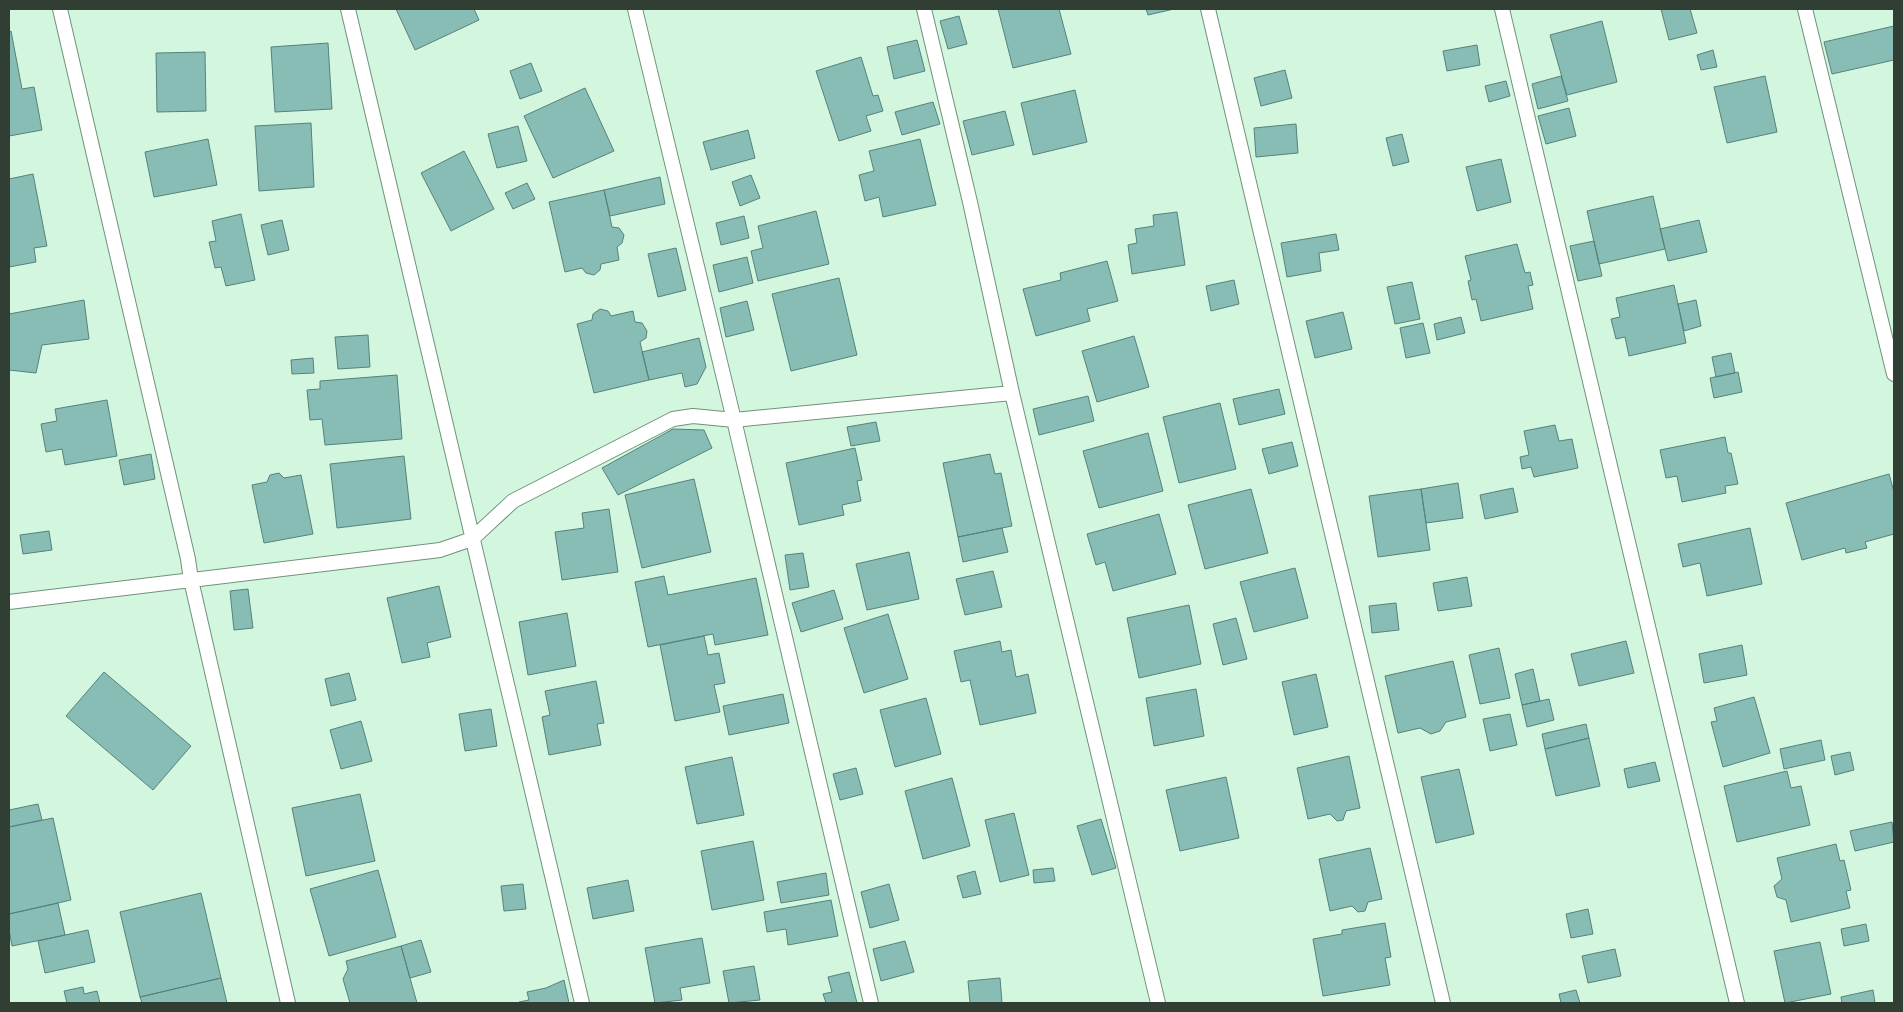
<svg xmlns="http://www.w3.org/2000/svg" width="1903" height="1012" viewBox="0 0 1903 1012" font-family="Inter,sans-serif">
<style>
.building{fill:#88bdb6;stroke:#55827c}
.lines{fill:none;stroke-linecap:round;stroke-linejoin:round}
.lane-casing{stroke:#70917b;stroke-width:16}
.lane{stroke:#fff;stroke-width:14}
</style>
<rect width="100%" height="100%" fill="#d3f7de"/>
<path class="building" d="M396,9h78l5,11 -64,30z
M998,9h61l12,45 -58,14z
M1146,9h28l-26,6z
M1661,9h29l7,24 -28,7z
M959,16l8,28 -19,5 -8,-28z
M1602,21l15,61 -50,13 -17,-60z
M1894,26v34l-62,14 -8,-32z
M11,31l11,58 12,-2 8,43 -33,6v-104z
M917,40l8,31 -31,8 -7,-32z
M328,43l4,66 -57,3 -4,-65z
M1477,45l3,20 -33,6 -4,-20z
M1713,50l4,17 -16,3 -4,-15z
M205,52l1,59 -49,1 -1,-59z
M861,57l12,39 5,-1 5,16 -17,5 5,15 -32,10 -23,-70z
M531,63l11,28 -22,8 -10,-28z
M1285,70l7,28 -31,8 -7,-28z
M1561,76l7,25 -30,8 -6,-25z
M1765,76l12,56 -50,11 -13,-56z
M1506,81l4,15 -21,6 -4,-16z
M585,88l29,63 -61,27 -29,-62z
M1075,90l12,52 -54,13 -12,-52z
M933,102l7,22 -38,11 -7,-23z
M1569,108l7,28 -30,8 -8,-28z
M1005,111l9,34 -42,10 -9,-34z
M311,123l3,64 -55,4 -4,-65z
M1296,124l2,29 -42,4 -2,-29z
M518,126l9,35 -30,7 -9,-34z
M748,130l7,28 -44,12 -8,-28z
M1402,134l7,28 -16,4 -7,-28z
M208,139l9,46 -63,12 -9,-45z
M920,139l16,66 -53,12 -4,-20 -14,4 -6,-26 15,-4 -5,-20z
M464,151l30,58 -43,22 -30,-58z
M1501,159l10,43 -34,9 -11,-44z
M33,174l14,72 -13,2 2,14 -27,5v-88z
M751,175l9,23 -20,8 -8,-24z
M660,177l5,27 -55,12 -6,-26z
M527,183l8,16 -22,10 -8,-16z
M604,190l8,37 7,1 5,7 -2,8 -5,4 2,13 -18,4 -1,6 -6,5 -8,-2 -4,-5 -17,4 -16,-70z
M1653,196l12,53 -66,15 -12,-53z
M816,211l13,53 -71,17 -7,-30 12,-3 -5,-22z
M1177,212l8,53 -53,9 -4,-29 9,-2 -2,-14 19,-3 -1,-11z
M241,214l14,66 -29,6 -5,-19 -6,1 -6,-26 7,-1 -4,-20z
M744,216l5,22 -28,7 -5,-22z
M282,220l7,30 -21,5 -7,-30z
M1699,220l8,32 -39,9 -8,-32z
M1336,234l3,16 -20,3 2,18 -34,6 -6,-34z
M1594,241l8,35 -24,5 -8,-35z
M1517,244l8,29 5,-1 3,13 -5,1 5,23 -52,12 -5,-22 -4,1 -4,-19 3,-1 -6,-24z
M676,248l10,42 -28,7 -10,-43z
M747,257l6,26 -34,9 -6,-27z
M1107,261l11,40 -31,8 3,12 -54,15 -13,-47 38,-9 -1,-7z
M839,278l18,77 -66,16 -19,-77z
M1234,280l5,24 -28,7 -5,-25z
M1412,282l8,37 -25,5 -8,-37z
M1674,285l12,58 -57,13 -4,-19 -9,2 -5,-20 9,-2 -4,-19z
M84,300l5,39 -47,6 -6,28 -27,-3v-56z
M1696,300l5,26 -17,5 -6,-27z
M747,301l7,29 -28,7 -6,-29z
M600,309l8,2 3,5 22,-5 2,11 7,1 5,8 -1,7 -6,4 9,38 -55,13 -17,-69 15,-4 1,-6z
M1343,312l9,37 -37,9 -9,-37z
M1461,317l4,16 -28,7 -3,-16z
M1423,323l7,30 -24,5 -6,-30z
M368,335l2,32 -32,2 -3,-32z
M1134,336l15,51 -52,15 -15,-51z
M699,338l7,29 -9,17 -12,3 -3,-14 -33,7 -7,-28z
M1731,353l4,20 -19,4 -4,-20z
M313,358l1,15 -22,1 -1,-14z
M1738,372l4,20 -28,6 -4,-20z
M397,375l5,64 -77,6 -3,-26 -12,1 -3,-30 13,-1v-8z
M1279,389l6,25 -46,11 -6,-26z
M1088,396l6,25 -55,14 -6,-26z
M107,400l10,56 -52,9 -3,-16 -16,3 -5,-28 16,-3 -2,-12z
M1220,403l16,66 -57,14 -16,-66z
M876,422l4,19 -29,5 -4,-19z
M1555,425l4,16 13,-2 6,29 -44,9 -3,-10 -9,2 -2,-12 9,-2 -5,-24z
M673,429l31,1 8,18 -94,47 -16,-27z
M1148,433l15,58 -64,17 -16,-57z
M1725,437l3,16h3l7,31 -13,2 1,7 -44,9 -5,-26 -11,2 -6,-28z
M1292,442l6,24 -29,8 -7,-25z
M855,448l7,32 -5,1 4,20 -19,4 2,10 -45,10 -13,-62z
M151,454l4,25 -31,6 -5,-25z
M990,454l5,20 6,-1 11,53 -54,11 -15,-74z
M404,456l7,63 -74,9 -7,-64z
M279,473l5,5 17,-3 12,59 -49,9 -12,-58 15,-3 3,-7z
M1889,474l5,18v42l-29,8 2,6 -21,5 -1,-5 -43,12 -16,-57z
M694,479l17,73 -69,16 -17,-73z
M1458,483l5,35 -37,5 -5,-34z
M1513,488l5,24 -33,7 -5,-24z
M1251,489l17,64 -63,16 -17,-64z
M1421,489l9,61 -52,7 -9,-61z
M609,509l9,63 -56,8 -7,-48 29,-4 -2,-15z
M1159,514l17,60 -63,17 -8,-29 -9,3 -9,-31z
M1002,528l6,24 -45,10 -5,-25z
M1750,528l12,56 -55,12 -7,-33 -17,4 -5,-23z
M49,531l3,19 -29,4 -3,-19z
M909,552l10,47 -52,11 -11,-46z
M803,553l6,34 -19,3 -5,-35z
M1295,568l13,50 -54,14 -14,-50z
M993,571l9,36 -37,8 -9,-36z
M664,576l4,19 88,-17 12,57 -53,10 -2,-11 -65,13 -13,-65z
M1467,577l5,29 -34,5 -5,-28z
M439,586l12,51 -24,6 3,14 -28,6 -15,-65z
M248,589l5,39 -19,2 -4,-39z
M834,590l9,29 -42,13 -9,-29z
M1396,603l3,27 -27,3 -3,-27z
M1189,605l12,59 -62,14 -12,-60z
M567,613l9,53 -48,9 -9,-53z
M888,614l20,65 -44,14 -20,-65z
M1236,618l11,41 -24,6 -10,-41z
M704,636l4,19 11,-2 6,30 -11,2 6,27 -45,9 -15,-76z
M1000,641l2,11 9,-2 5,27 12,-3 8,39 -56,12 -10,-45 -9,2 -7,-31z
M1626,641l8,32 -55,13 -8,-32z
M1742,645l5,30 -43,8 -5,-29z
M1499,648l11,50 -30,6 -11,-49z
M1453,661l13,56 -20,5 -6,9 -9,3 -11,-6 -22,5 -13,-57z
M1533,669l7,32 -18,4 -7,-31z
M104,672l87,74 -38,44 -87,-74z
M349,673l7,27 -25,6 -6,-27z
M1316,674l12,53 -34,8 -12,-53z
M596,681l8,42 -7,1 4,21 -52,10 -7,-38 8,-2 -5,-24z
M1196,689l8,47 -50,10 -8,-48z
M783,694l6,29 -60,12 -6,-29z
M1754,697l16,56 -47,14 -12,-45 6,-1 -3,-13z
M926,698l15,56 -46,13 -15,-57z
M1549,699l5,21 -27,7 -5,-22z
M491,709l6,37 -32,5 -6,-37z
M1510,714l7,31 -27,6 -7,-32z
M361,721l11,40 -31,8 -11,-39z
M1586,724l3,14 -44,11 -3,-15z
M1589,738l11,48 -44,10 -11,-47z
M1821,740l4,20 -41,9 -4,-20z
M1850,752l4,18 -19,5 -4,-19z
M1349,756l11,52 -14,3 -3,9 -6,1 -7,-7 -22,5 -11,-51z
M732,757l12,58 -47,9 -12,-57z
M1655,762l5,19 -32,7 -4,-19z
M856,768l7,26 -23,6 -7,-26z
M1459,769l15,65 -38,9 -15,-66z
M1787,771l4,17 10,-2 9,39 -73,17 -13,-56z
M1226,777l13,61 -59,13 -14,-61z
M952,778l18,68 -47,13 -18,-68z
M360,794l15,67 -69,15 -14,-68z
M38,804l4,16 -33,7v-17z
M1014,813l15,62 -29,7 -15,-62z
M53,818l18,82 -62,14v-87z
M1101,819l15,49 -24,7 -15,-49z
M1892,822l2,20 -39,9 -5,-20z
M753,841l11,59 -52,10 -11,-59z
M1836,844l4,17 4,-1 7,30 -5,1 4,17 -59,14 -5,-22 -9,-3 -3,-11 8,-7 -5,-21z
M1370,848l12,51 -14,3 -3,9 -7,1 -6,-6 -22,5 -11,-52z
M1053,868l2,13 -21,2 -1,-13z
M378,870l18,67 -67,19 -19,-67z
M975,871l6,23 -18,4 -6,-22z
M826,873l3,22 -48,8 -4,-21z
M628,880l6,31 -41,8 -6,-31z
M523,884l3,25 -22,2 -3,-25z
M889,884l10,36 -29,8 -9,-36z
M201,893l20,85 -81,19 -20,-85z
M831,900l7,36 -50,9 -2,-16 -19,3 -3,-20z
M58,903l7,32 -53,11 -3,-16v-16z
M1588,909l5,25 -22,4 -5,-24z
M1385,923l6,34 -6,1 5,27 -67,11 -10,-57 29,-5v-4z
M1866,924l3,17 -25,5 -3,-17z
M88,930l7,32 -50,11 -7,-32z
M702,938l8,45 -30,5 2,12 -27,3 -10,-55z
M421,940l10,32 -21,6 -9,-32z
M905,941l9,31 -33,9 -8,-32z
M1820,942l11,52 -46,9 -11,-52z
M401,946l16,57h-67l-7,-24 5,-10 -2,-8z
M1615,949l6,27 -33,7 -6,-27z
M754,966l6,34 -31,3 -6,-32z
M849,972l8,31h-31l-3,-9 9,-2 -4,-15z
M221,978l6,25h-85l-2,-6z
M1000,978l2,25h-32l-2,-22z
M564,980l5,23h-50v-1l10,-2 -2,-8 19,-4z
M83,987l1,7 13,-3 3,12h-33l-3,-12z
M1576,990l4,13h-19l-2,-9z
M1873,990l2,13h-33l-1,-6z"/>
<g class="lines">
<defs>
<path id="lane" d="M60,9l128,550 3,21 97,423
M348,9c78,331 158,662 234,994
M635,9l99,411 137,583
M924,9l46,193 42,191 146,610
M1208,9l235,994
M1502,9l235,994
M1805,9l89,365
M9,602l431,-52 32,-11 41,-38 160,-82 20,-3 41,4 278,-27"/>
</defs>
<use href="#lane" class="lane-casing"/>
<use href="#lane" class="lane"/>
</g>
<rect width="1903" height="1012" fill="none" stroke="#303e34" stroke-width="20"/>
</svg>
